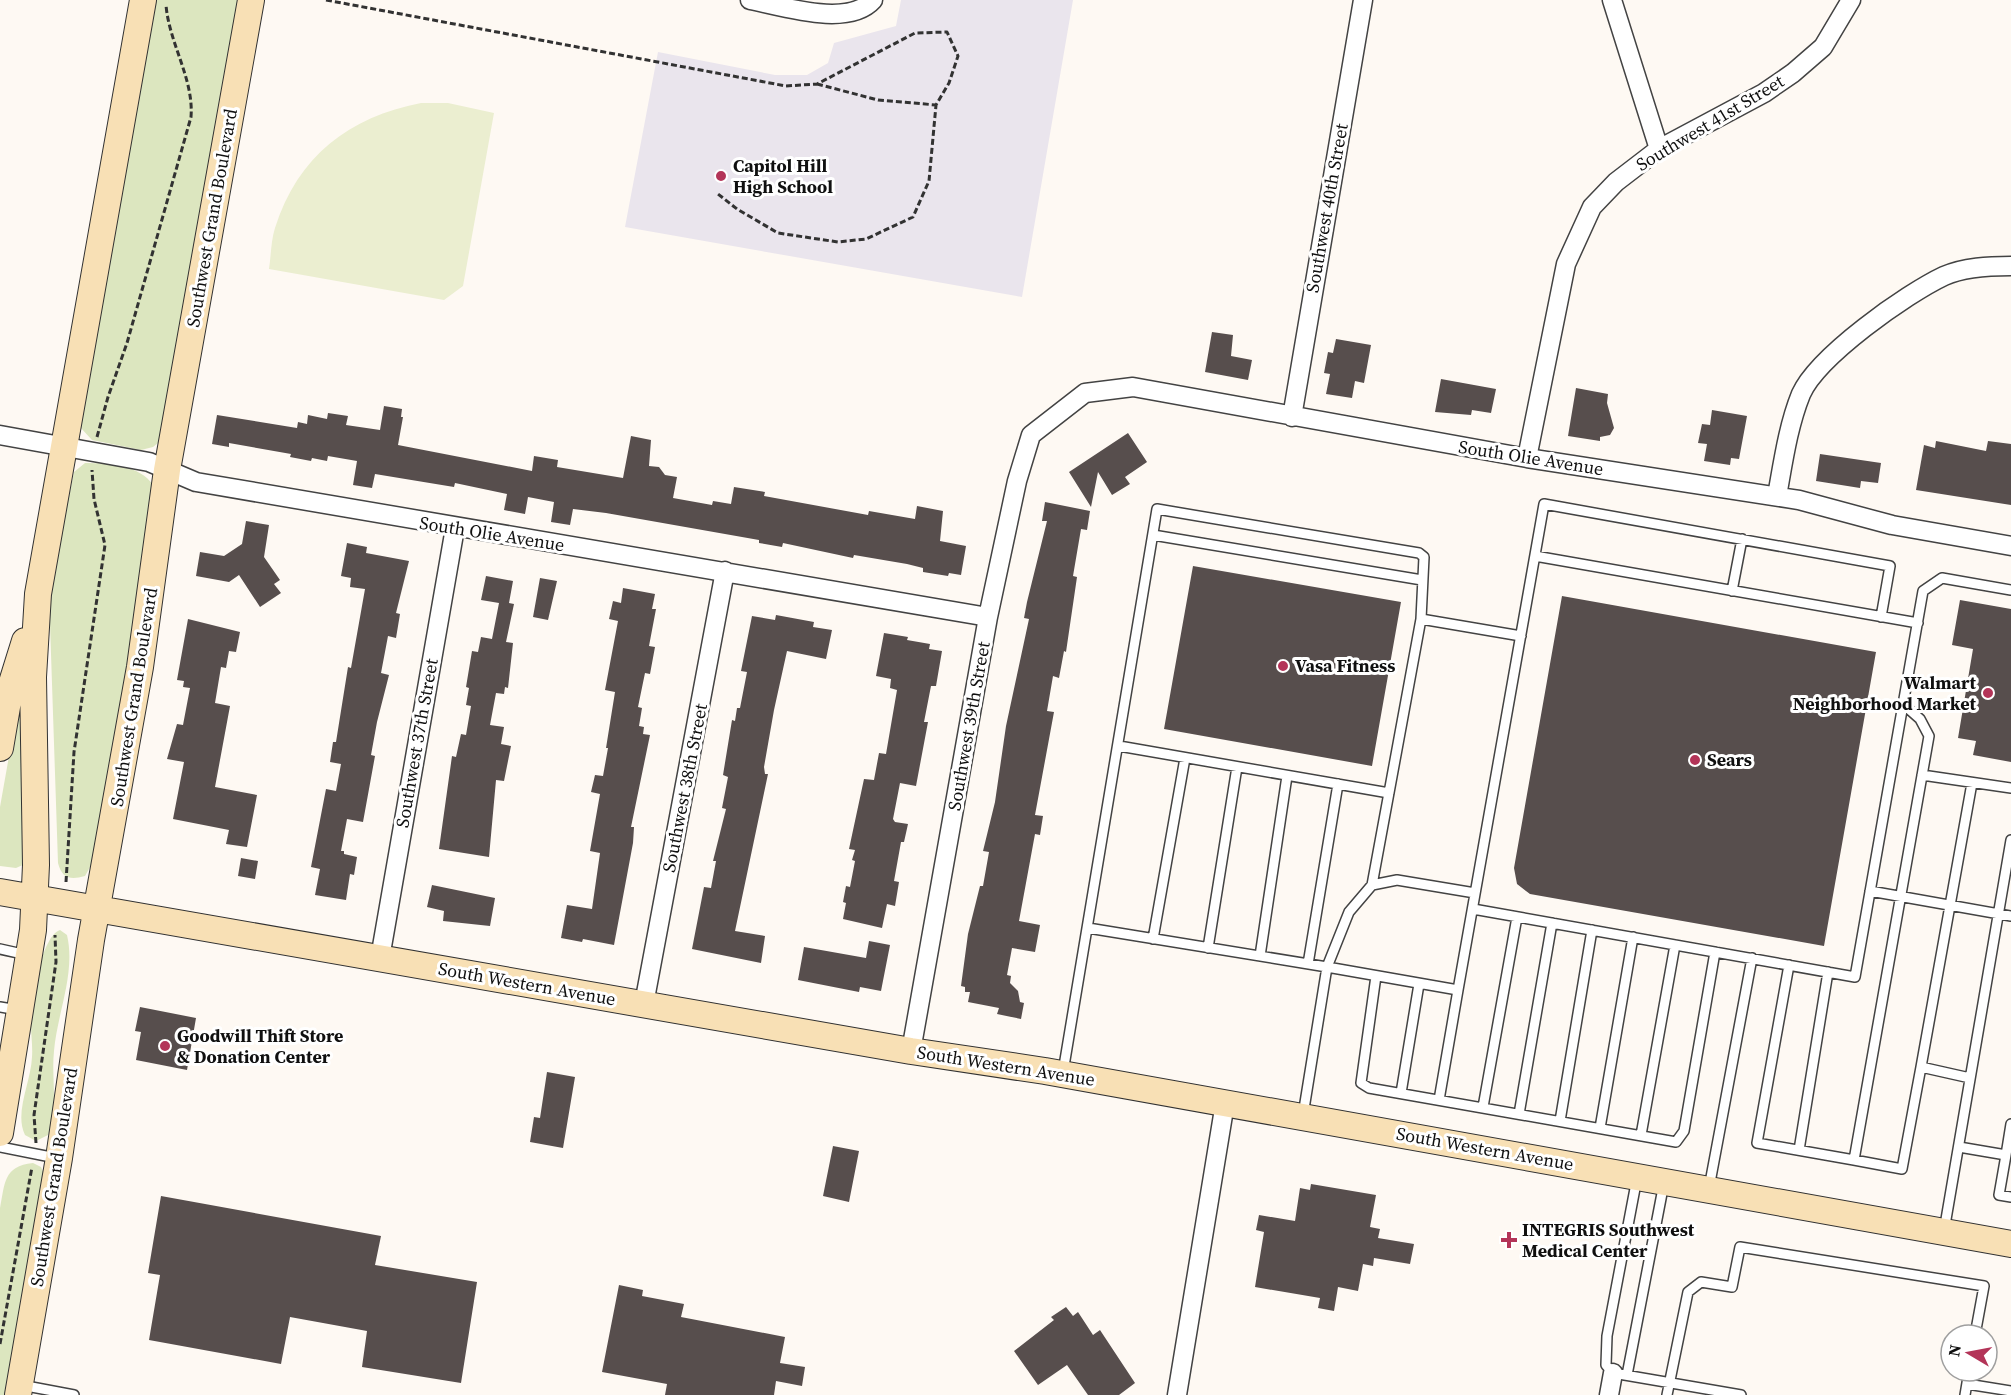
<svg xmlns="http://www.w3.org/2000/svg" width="2011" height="1395" viewBox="0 0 2011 1395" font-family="'Source Serif 4',serif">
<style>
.industrial{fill:#eae5ed}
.green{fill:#dce6bf}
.pitch{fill:#ebeed0}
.building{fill:#574e4d}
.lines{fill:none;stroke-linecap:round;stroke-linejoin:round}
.lane-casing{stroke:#434343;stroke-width:12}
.street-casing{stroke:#434343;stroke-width:21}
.secondary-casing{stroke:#323232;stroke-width:28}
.path{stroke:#323232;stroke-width:3;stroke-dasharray:6 3;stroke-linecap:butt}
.lane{stroke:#fff;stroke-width:9}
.street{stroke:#fff;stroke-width:18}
.secondary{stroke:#f8e0b5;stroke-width:26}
.poi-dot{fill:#b33458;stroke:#fff;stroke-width:2}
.labels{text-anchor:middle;stroke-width:6;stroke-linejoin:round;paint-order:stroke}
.street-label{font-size:18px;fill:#101010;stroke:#fff}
.poi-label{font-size:18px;font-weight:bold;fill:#101010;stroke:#fff;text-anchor:start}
</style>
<rect width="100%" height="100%" fill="#fef9f3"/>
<path class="industrial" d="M901,0h172l-51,297 -397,-70 33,-175 117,23h32l21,-12 6,-20 62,-17z"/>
<path class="green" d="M152,0h90l-79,439 -10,8 -12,3 -49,-10 -12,-13z
M85,463c23,0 55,2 68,22l-20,174 -39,201 -9,16c-14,4 -23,3 -27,-13l-9,-269 25,-122z
M20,694h3l2,170 -9,4 -16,-2v-59z
M60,930l7,5c9,38 -10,79 -13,116 -3,28 5,58 -6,84l-12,6 -11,-6c-11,-22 6,-53 7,-78 1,-13 -2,-28 -1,-42 0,-17 11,-79 29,-85z
M33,1163l8,4 4,9 -37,219h-8v-187c5,-24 3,-42 33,-45z"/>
<path class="pitch" d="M421,103h27l46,10 -31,173 -19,14 -175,-31c2,-13 2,-29 6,-41 23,-72 74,-111 146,-125z"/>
<path class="building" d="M1212,332l21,3 -2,21 21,4 -4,20 -43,-8z
M1336,339l35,6 -7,38 -9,-2 -3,17 -26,-4 4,-20 -6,-1 4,-21 5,1z
M1441,379l55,10 -5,24 -19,-3 -1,5 -36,-3z
M1576,388l32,6 -1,9 7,25 -4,7 -10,2v4l-32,-5z
M384,406l18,3 -1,8h2l-5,28 134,26 2,-15 24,4 -1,7 66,11 8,-42 20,4 -2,26 10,1 6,8 12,2 -4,21 39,7 1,-4 18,3 3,-17 31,5 -1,4 104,19 1,-4 46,8 2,-13 26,5 -3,30 26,5 -5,29 -12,-2 -1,3 -25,-4v-4l-16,-4 -53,-9 -1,3 -70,-15 -1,4 -23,-4v-3l-153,-27 -33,-4 -3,16 -19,-3 3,-20 -26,-5 -3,17 -21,-4 3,-16 -52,-11 -1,4 -79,-13 -3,14 -19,-3 4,-24 -29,-5 -1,5 -15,-3 -1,3 -21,-4 1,-3 -62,-11v4l-17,-3 5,-29 80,13 1,-6 9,2 1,-9 19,4 1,-6 20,3 -2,9 34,5z
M1712,410l35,6 -8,43 -8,-1 -1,7 -26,-4 3,-17 -9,-1 4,-19 8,1z
M1128,433l19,29 -22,15 5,7 -18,11 -14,-23 -7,35 -22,-35z
M1936,441l50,10 2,-10 23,3v61l-95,-15 8,-45 11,3z
M1820,454l61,9 -3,20 -17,-2 -1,7 -44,-7z
M1045,502l45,9 -3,19 -6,-1 -8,47 4,1 -11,75 -2,-1 -5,27 -6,-2 -6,35 7,1 -19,103 8,1 -3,19 -5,-1 -16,87 21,4 -5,27 -23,-4 -5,27 4,1 -1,7 8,8 2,11 4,1 -3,16 -24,-5 2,-6 -31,-6 2,-10h-5v-5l-4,-1 7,-52 12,-48h3l6,-34 -6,-1 12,-49 11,-76 23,-107 -5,-1 3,-16 20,-81h-5z
M246,521l23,4 -5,32 16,23 -6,4 7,9 -21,14 -21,-32 -10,7 -33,-6 4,-24 24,4 18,-12z
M347,543l20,4 -1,6 43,8 -13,52 4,1 -4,24 -8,-2 -7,37 8,2 -12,47 -6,33 4,1 -12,66 -16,-3 -6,32h3v3l13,3 -3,18 -4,-1 -4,26 -31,-5 5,-26 -9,-2 15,-78 10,2 5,-27 -11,-2 3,-20h3l12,-75 3,1 14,-79 -15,-2 1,-9 -10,-2z
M1193,566l208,36 -29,164 -208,-37z
M486,576l27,5 -4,22 5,1 -8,38 7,1 -5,45 -3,-1 -1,7 -8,-1 -6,32 14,2 -3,17 10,2 -7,35 -8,-1 -7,77 -50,-8 13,-93 4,1 5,-23 5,1 5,-29 -5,-1 3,-17 -3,-1 6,-36 6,1 3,-15 11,2 7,-36 -18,-3z
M540,578l17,3 -9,39 -15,-3z
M623,588l32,6 -3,15h4l-7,37 6,1 -5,27 -5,-1 -7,34 4,1 -3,18 5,1 -1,7 7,1 -19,92h3l-1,16 -19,102 -31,-6 -1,3 -21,-4 6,-33 25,4 8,-56 -10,-2 10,-57 -9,-2 4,-17 8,1 5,-28h-2l9,-56 -10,-2 13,-69 -9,-2 4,-18 8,2z
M1562,596l314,56 -52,294 -294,-52 -13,-10 -3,-16z
M1960,600l51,9v153l-38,-7 3,-14 -18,-3 15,-89 -21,-4z
M776,615l38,7 -1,5 19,3 -6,29 -39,-8 -13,59 -10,57 1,7h3l-33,157 30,5 -4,27 -69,-14 12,-62 7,1 5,-27h-3l13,-52 -4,-1 6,-31 -5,-2 9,-55 3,1 2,-13h3l7,-36 -6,-1 11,-55 23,4z
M188,619l52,13 -4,20 -7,-1 -3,17 -5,-1 -6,36 15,3 -15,81 42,8 -10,52 -21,-3 3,-14 -56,-11 11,-57 -17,-3 10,-35 6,1 7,-37 -7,-1 1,-6 -7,-1z
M884,633l24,4 -1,3 23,4 -1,5 13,2 -6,35h-5l-7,36h4l-12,64 -16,-3 -7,36 2,3 13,2 -4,18h-3l-7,39 5,1 -4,24 -8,-2 -5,24 -39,-9 3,-16 -3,-1 3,-16 4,1 5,-26 -3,-1 3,-10 -6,-1 15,-70 10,1 5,-27 7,1 11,-64 -7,-2 1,-9 -15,-3z
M241,858l17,3 -3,18 -17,-3z
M432,885l63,13 -5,28 -47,-5 1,-10 -17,-4z
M869,941l21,4 -9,46 -21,-4 -1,5 -61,-12 6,-33 62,11z
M140,1007l56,11 -9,52 -51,-10 5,-28 -6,-1z
M547,1072l28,5 -12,71 -33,-6 4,-25 6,1z
M833,1146l26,5 -10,51 -26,-6z
M1311,1184l65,11 -6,32 10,2 -2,9 36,6 -4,20 -36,-6 -1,8 -10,-2 -5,27 -20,-4 -4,24 -16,-3 2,-10 -65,-11 9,-55 -8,-2 3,-15 36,6 5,-33 10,2z
M161,1196l220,40 -6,29 102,17 -16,101 -99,-16 5,-36 -77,-14 -9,47 -132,-24 11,-65 -12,-2z
M619,1285l24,5 -1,6 42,8 -3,13 104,20 -5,26 25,4 -3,19 -26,-5 -2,14h-109l2,-11 -65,-12z
M1066,1307l7,9 5,-4 15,23 7,-5 35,53 -16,12h-31l-21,-30 -29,20 -24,-34 40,-31 -3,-3z"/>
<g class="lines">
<defs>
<path id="lane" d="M1153,535l269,45
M1535,556l383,67
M1732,591l10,-52
M1903,704l17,15 9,17 -75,424 48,9 19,-102
M1119,746l270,47
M1922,775l89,13
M1372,885l49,-266
M1870,891l141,25
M1473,909l382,68 68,-386 19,-13 69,12
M1088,928l239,39 22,-55 23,-27 25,-5 78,13
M1153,939l32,-181
M1208,948l29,-181
M0,949l27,6
M1260,956l27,-180
M1308,964l30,-180
M1789,965l-32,178 97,17
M1376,976l-15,107 8,5 307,54 8,-11 31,-179
M0,1007l18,3
M1063,1072l94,-563 262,44 5,4 -3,62 100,17
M1970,1078l-49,-11 51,-284
M1401,1093l18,-109
M1439,1100l19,-110
M1483,1107l34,-190
M1519,1114l33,-191
M1303,1115l24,-148 131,23 86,-486 346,62 -9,51
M1560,1121l32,-191
M1600,1128l33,-191
M1641,1135l34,-190
M0,1147l56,11
M1959,1147l47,8 5,-31
M1799,1150l29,-178
M2006,1155l-7,40 12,2
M1637,1178l-30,158 -1,29 7,8 128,22
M1709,1188l43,-230
M1944,1231l67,-391
M1627,1375l37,-192
M1967,1384l44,7
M21,1385l53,10
M1667,1395l21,-103 13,-10 31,5 8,-40 244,39 -9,49
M1965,1395l4,-24"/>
<path id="street" d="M750,0c32,6 98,28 123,0
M1612,0l47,149
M1292,417l71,-417
M0,435l149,27 47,20 792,135
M1527,458l39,-194 26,-57 24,-25 43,-33 105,-56 29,-20 30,-26 28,-47
M1777,496c6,-33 11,-70 24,-102 17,-38 105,-100 143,-118 20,-9 45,-10 67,-10
M380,958l75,-430
M644,1004l81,-433
M911,1051l77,-434 29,-136 14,-46 54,-42 48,-6 394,71 272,42 93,25 119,21
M1177,1395l48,-292
M1609,1395l4,-22"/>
<path id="secondary" d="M0,748l10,-59 15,-48
M0,892l911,159 134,20 966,173
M0,1133l33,-203 3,-65 -3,-188 5,-83 105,-594
M18,1395l41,-237 32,-218 49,-273 27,-197 84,-470"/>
</defs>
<use href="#lane" class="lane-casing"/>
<use href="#street" class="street-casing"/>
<use href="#secondary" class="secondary-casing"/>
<path class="path" d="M326,0l460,86 31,-2 98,-51 32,-1 11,24 -9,27 -13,22 -7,76 -16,36 -47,22 -28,3 -60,-9 -41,-24 -19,-15
M817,84l61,16 58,5
M97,437l11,-40 19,-54 64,-226c3,-38 -22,-74 -25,-112
M66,882l8,-130 31,-207 -11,-46 -2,-29
M36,1143l-2,-28 22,-153 -1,-27
M0,1344l32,-177"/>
<use href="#lane" class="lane"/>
<use href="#street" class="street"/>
<use href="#secondary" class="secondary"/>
</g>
<g class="poi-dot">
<circle cx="721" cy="176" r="6"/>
<circle cx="1283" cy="666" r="6"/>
<circle cx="1988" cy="693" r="6"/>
<circle cx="1695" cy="760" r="6"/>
<circle cx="165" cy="1046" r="6"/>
<path d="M1506 1231h6v6h6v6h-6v6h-6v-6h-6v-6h6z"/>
</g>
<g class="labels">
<g class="street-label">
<text transform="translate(1710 123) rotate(-31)" y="6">Southwest 41st Street</text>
<text transform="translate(1327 208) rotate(-80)" y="6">Southwest 40th Street</text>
<text transform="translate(212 218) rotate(-80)" y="6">Southwest Grand Boulevard</text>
<text transform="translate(1531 458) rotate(9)" y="6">South Olie Avenue</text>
<text transform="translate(492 534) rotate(9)" y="6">South Olie Avenue</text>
<text transform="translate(134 697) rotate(-81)" y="6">Southwest Grand Boulevard</text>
<text transform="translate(969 726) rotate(-80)" y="6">Southwest 39th Street</text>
<text transform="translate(417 743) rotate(-80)" y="6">Southwest 37th Street</text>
<text transform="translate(685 788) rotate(-79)" y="6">Southwest 38th Street</text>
<text transform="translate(527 984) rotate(10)" y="6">South Western Avenue</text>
<text transform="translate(1006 1066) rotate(9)" y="6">South Western Avenue</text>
<text transform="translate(1485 1149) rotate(10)" y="6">South Western Avenue</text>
<text transform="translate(54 1177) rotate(-81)" y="6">Southwest Grand Boulevard</text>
</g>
<g class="poi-label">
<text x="733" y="172">Capitol Hill<tspan x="733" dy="21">High School</tspan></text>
<text x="1295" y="672">Vasa Fitness</text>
<text x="1976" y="689" text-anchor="end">Walmart<tspan x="1976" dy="21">Neighborhood Market</tspan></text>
<text x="1707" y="766">Sears</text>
<text x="177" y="1042">Goodwill Thift Store<tspan x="177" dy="21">&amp; Donation Center</tspan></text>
<text x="1522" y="1236">INTEGRIS Southwest<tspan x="1522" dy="21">Medical Center</tspan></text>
</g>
</g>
<g transform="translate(1969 1353) rotate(280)"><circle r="28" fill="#ffffff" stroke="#9f9f9f" stroke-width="1.5"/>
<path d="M0-4.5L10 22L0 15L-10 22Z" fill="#b33458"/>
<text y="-9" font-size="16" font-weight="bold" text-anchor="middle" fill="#101010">N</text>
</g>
</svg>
